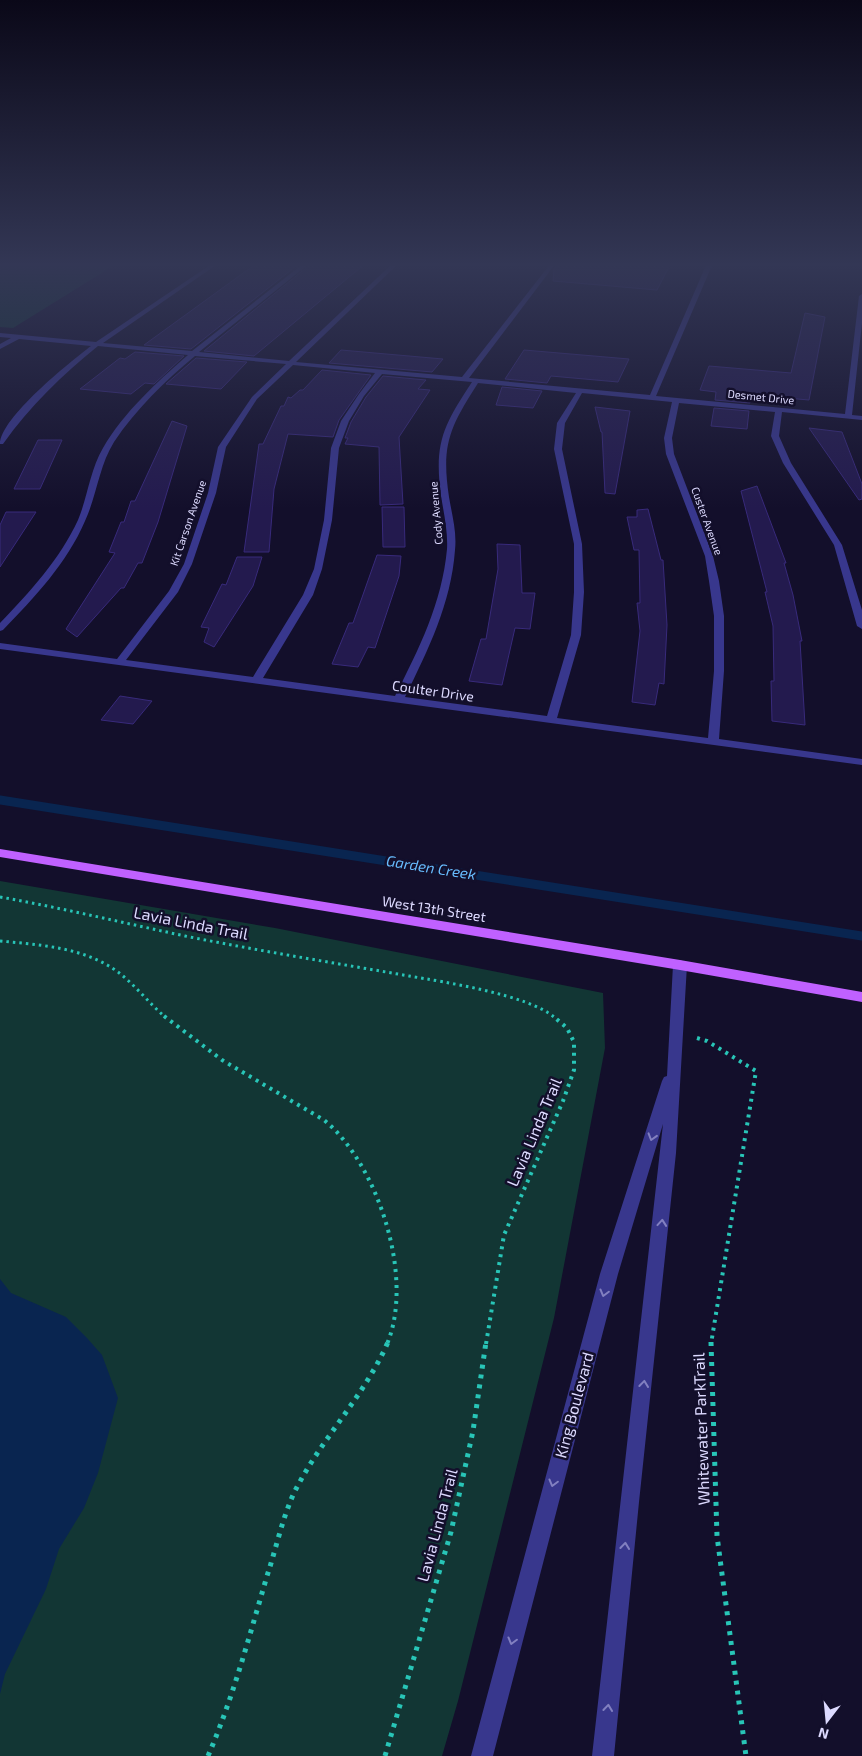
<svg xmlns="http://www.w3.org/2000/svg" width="862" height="1756" viewBox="0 0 862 1756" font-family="'Exo 2',sans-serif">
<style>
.green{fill:#123634}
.water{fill:#092550}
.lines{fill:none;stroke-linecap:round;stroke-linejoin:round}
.stream{stroke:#092550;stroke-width:9}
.building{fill:#231a4e;stroke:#382a7b}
.path-far2{stroke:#28c5b7;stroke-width:3;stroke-dasharray:2.5 4;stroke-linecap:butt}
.path-far1{stroke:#28c5b7;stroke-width:4;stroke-dasharray:3 5;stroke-linecap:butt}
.path{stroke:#28c5b7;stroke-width:5;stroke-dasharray:4 6;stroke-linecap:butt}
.minor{fill:#38378d;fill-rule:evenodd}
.major{fill:#c061ff;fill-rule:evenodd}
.oneway{stroke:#8280c0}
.labels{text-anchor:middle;stroke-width:5;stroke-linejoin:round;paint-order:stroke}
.far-street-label{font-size:11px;fill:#dddaff;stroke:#130f2b}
.street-label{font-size:14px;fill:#dddaff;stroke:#130f2b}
.water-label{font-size:15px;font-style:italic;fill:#68bdff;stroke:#130f2b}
.near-street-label{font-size:16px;fill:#dddaff;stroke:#130f2b}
</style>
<rect width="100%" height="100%" fill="#130f2b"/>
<path class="green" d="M0,263h78l35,3 -100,62 -13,-1z
M0,881l275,47 328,65 2,55 -51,270 -96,383 -16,55h-442z"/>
<path class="water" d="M0,1279l11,14 55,24 21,21 15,17 16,43 -20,75 -14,35 -25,41 -13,40 -41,85 -5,20z"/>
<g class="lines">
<path class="stream" d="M0,800l862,136"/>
</g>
<path class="building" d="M257,263h43l-109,86 -47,-4z
M312,263h54l-112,93 -50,-5z
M558,263h113l-14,27 -104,-9 1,-12z
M805,313l20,4 -16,83 -58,-5 -1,8 -35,-3 1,-8 -16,-2 9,-24 82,7z
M341,350l102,9 -11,13 -103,-9z
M524,350l105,9 -11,23 -67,-6 -4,7 -42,-4z
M135,352l49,4 -30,28 -9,-1 -14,11 -51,-5 40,-31 5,1z
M196,358l51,4 -26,27 -55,-5z
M322,370l49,5 -32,45 -6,17 -45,-3 -14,55 -5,63h-25l15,-108h4l18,-38h3l4,-9 3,1 9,-8h3z
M383,376l43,4 -8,9 12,1 -31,47 4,67 -23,1 -1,-58 -34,-3 3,-6h-3l6,-16 15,-25z
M502,387l40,4 -9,17 -37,-3z
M595,407l35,4 -15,83 -10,-1 -3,-61h-1z
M714,408l35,3 -2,18 -36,-3z
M172,421l15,5 -29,96 -16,41h-4l-14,25h-3l-44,49 -11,-8 49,-76 -6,-1 12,-30h3l7,-21h4z
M809,428l33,4 20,52v15l-3,1z
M38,440h24l-22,49h-26z
M757,486l29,77h-2l9,32 9,46h-2l5,84 -33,-4 -1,-40h3l-1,-55 -8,-34h2l-26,-101z
M382,507h22l1,40h-22z
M648,509l13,51h2l4,65 -3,59 -5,-1 -4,22 -23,-3 8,-71 -3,-28h3l-1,-53h-5l-7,-33h10v-7z
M6,512h30l-36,55v-42z
M497,544l23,1 2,48h13l-5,36 -15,-1 -13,57 -33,-4 12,-42h5l12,-70z
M377,555l24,1 -2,20 -24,72 -7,-1 -10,20 -26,-3 17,-41h4z
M237,557h25l-9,29 -39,61 -10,-5 5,-14 -8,-1 21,-43 4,1z
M120,696l32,5 -19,23 -32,-4z"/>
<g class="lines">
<path class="path-far2" d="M0,897c62,11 124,26 185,39 75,15 150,27 224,40 36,6 119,19 145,41
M0,941c40,4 84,6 118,31 17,13 31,31 47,45"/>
<path class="path-far1" d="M164,1016l58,44 102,60c54,44 91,158 63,224
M697,1038l10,3 49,30 -45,273
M486,1344l18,-109 59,-134 11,-31v-28l-7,-14 -14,-12"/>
<path class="path" d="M711,1342l6,194 29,220
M208,1756c25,-58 41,-119 59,-180 9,-27 15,-57 27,-83 26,-53 70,-96 94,-151
M385,1756l66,-224 22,-101 13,-89"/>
<path class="minor" d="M213,263h6l-116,80 89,8 112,-88h6l-111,89 90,9 104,-98h6l-103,99 166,15 89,-114h5l-87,115 181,17 57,-132h6l-57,133 189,18 14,-118 3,-2v29l-10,92 10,1v4l-80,-8 -3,24 12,27 51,82 20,65v19l-5,-3 -23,-81 -51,-82 -12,-27 4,-24 -96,-9 -7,35 2,16 39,102 6,25 5,35v55l-5,68 143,20v6l-862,-116v-6l117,16 52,-68 15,-27 24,-71 10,-46 34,-50 34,-33 -91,-8c-30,25 -59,53 -81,86 -15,24 -17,53 -29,79 -18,42 -50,76 -82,109l-3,1v-8c30,-31 60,-64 78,-103 10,-24 12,-50 25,-72 21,-36 54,-66 85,-93l-90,-9c-36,29 -68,60 -95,98h-3c0,-26 70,-82 91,-98l-72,-7 -19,10v-5l11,-6 -11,-1v-4l96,9zM293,365l82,8 -16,21 -18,27 -10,27 -7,72 -10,49 -11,26 -50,82 -127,-17 52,-68 14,-28 24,-71 10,-46 31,-48zM382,374l90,8c-29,44 -38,61 -31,114 3,18 7,36 6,53 -5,54 -28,100 -52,147l-132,-18 50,-83 9,-26 10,-49 7,-72 10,-27 15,-25zM478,383l98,10 -19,30 -3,26 20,95v48l-3,43 -24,81 -142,-19c23,-47 46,-93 50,-147 2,-18 -3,-35 -6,-53 -8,-53 1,-70 29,-114zM582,393l90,9 -8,36 2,16 39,102 4,25 5,35v55l-6,67 -151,-20 24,-83 3,-43 -2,-48 -20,-95 3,-26z
M680,960l5,2 2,3 -11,188 -37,349 -25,254h-22l71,-632 -45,150 -125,482h-22l129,-482 62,-193 2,-4 3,-1 6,-111 2,-3z"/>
<path class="major" d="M0,849l680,111 182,32v10l-182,-32 -680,-113z"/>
</g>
<defs><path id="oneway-chevron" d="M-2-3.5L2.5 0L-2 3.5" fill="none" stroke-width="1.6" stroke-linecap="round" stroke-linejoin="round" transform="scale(1.25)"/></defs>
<g class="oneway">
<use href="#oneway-chevron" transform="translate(652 1137) rotate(107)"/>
<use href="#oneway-chevron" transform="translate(662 1223) rotate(-85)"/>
<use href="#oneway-chevron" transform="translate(604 1293) rotate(105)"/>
<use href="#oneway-chevron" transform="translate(644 1384) rotate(-83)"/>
<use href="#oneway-chevron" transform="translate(553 1483) rotate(105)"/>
<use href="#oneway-chevron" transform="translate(625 1546) rotate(-84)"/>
<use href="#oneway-chevron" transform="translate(512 1641) rotate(105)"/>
<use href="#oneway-chevron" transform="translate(608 1708) rotate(-84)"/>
</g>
<linearGradient id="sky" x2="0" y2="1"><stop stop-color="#0a0818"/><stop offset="0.52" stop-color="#333755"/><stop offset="1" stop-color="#333755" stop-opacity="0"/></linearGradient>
<rect width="862" height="509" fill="url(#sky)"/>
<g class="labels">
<g class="far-street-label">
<text transform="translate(761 397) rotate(6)" y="4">Desmet Drive</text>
<text transform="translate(436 513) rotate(-95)" y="4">Cody Avenue</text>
<text transform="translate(707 521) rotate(70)" y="4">Custer Avenue</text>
<text transform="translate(188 523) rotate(-71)" y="4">Kit Carson Avenue</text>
</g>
<g class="street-label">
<text transform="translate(433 691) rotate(8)" y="5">Coulter Drive</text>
<text transform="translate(434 909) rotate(9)" y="5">West 13th Street</text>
</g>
<g class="water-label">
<text transform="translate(431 868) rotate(9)" y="5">Garden Creek</text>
</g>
<g class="near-street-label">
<text transform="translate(191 923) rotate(11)" y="6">Lavia Linda Trail</text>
<text transform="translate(534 1132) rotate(-67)" y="6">Lavia Linda Trail</text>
<text transform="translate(574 1405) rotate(-75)" y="6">King Boulevard</text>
<text transform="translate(701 1429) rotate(-92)" y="6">Whitewater ParkTrail</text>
<text transform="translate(437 1525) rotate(-75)" y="6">Lavia Linda Trail</text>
</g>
</g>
<g transform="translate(827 1721) rotate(196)" stroke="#130f2b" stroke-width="4" paint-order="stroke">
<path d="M0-4L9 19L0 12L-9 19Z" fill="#dddaff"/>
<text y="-8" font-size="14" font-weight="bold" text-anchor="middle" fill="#dddaff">N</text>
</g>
</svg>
